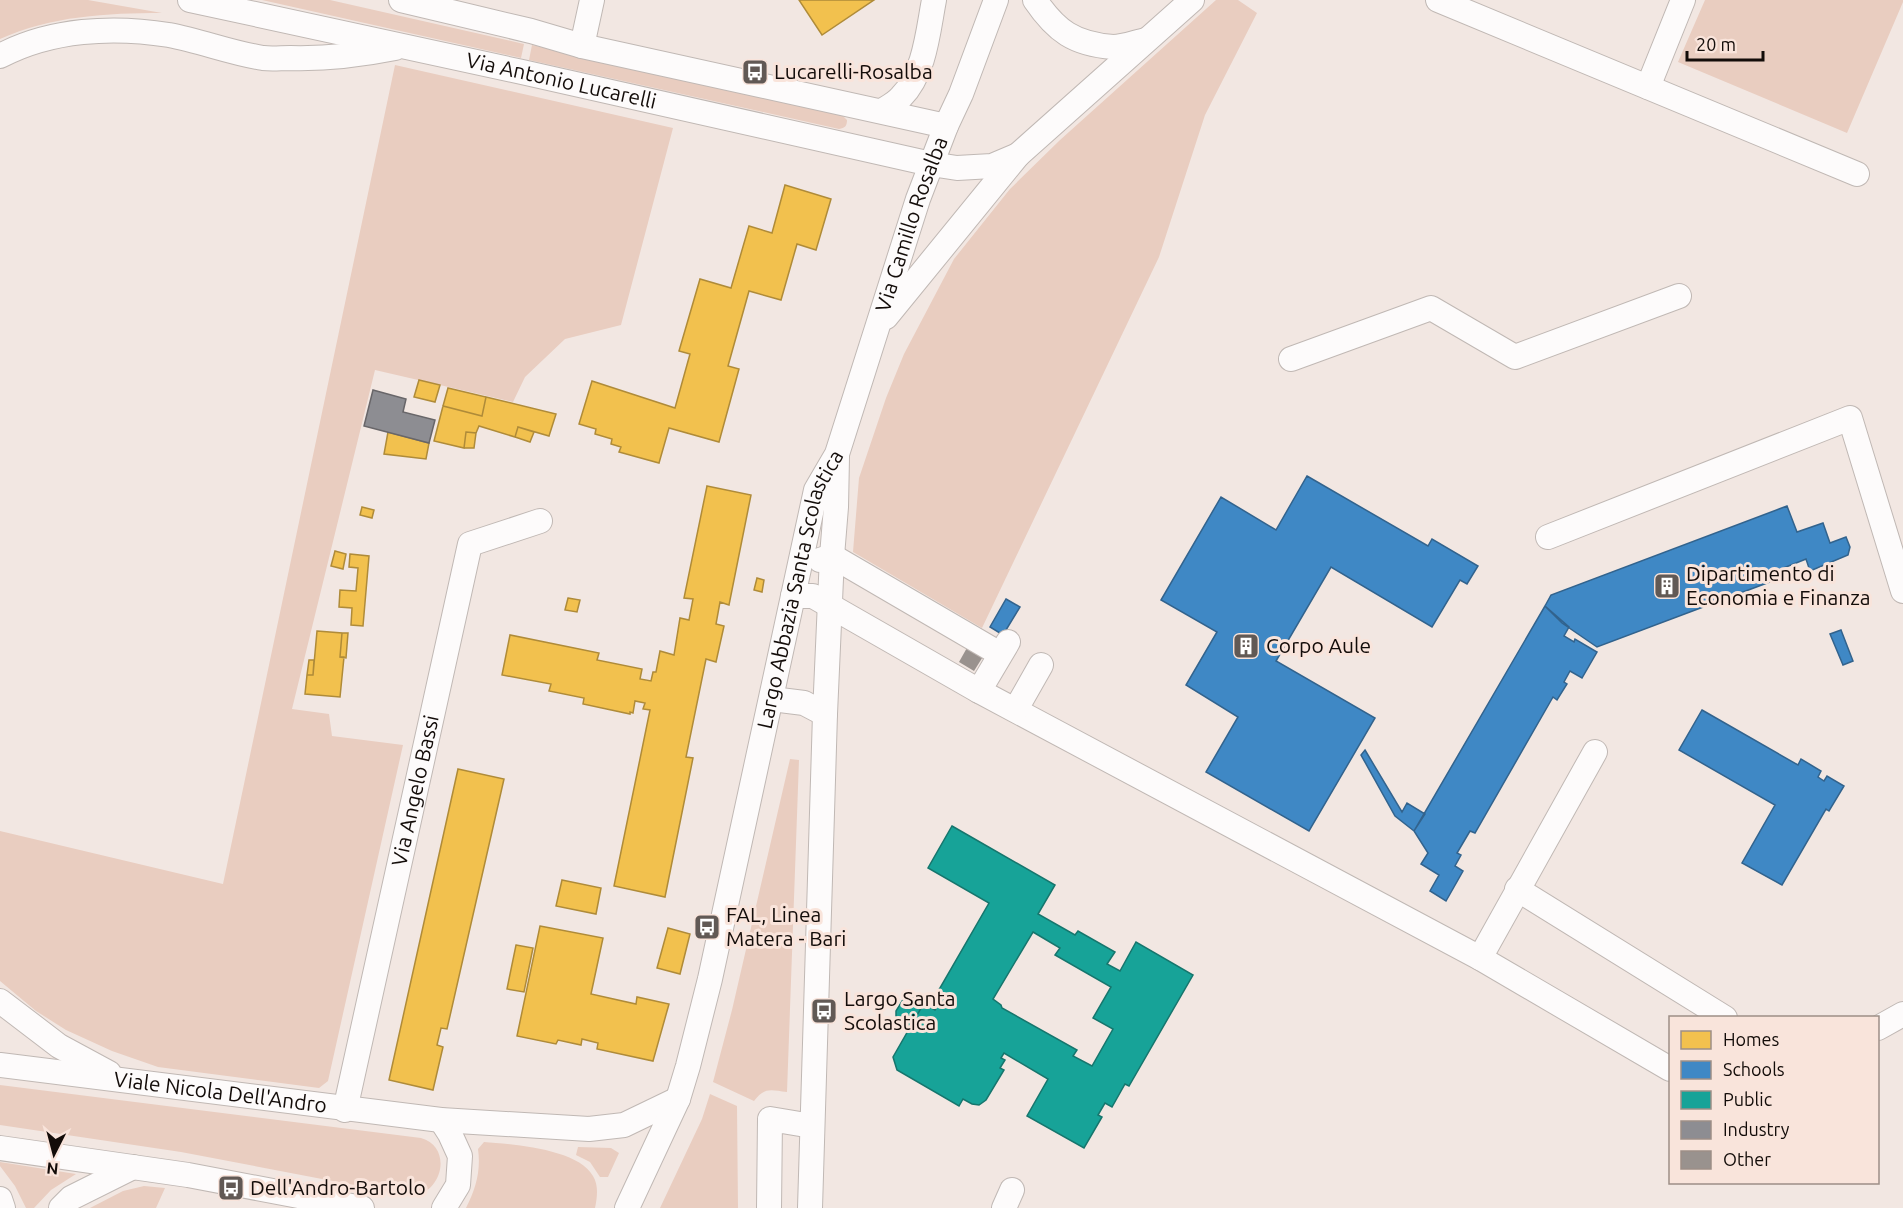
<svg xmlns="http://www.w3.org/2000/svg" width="1903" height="1208" viewBox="0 0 1903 1208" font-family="Ubuntu,sans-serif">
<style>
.green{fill:#e9cdc0}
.homes{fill:#f2c14e;stroke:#af8b39;stroke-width:1.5}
.schools{fill:#3f88c5;stroke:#32638d;stroke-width:1.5}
.public{fill:#17a398;stroke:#16766d;stroke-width:1.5;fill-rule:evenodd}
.industry{fill:#8d8d92;stroke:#686669;stroke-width:1.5}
.building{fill:#99928e}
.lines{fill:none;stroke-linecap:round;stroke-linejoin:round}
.minor-casing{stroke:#c0b8b4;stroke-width:26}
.minor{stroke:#fdfbfb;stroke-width:24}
.labels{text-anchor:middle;stroke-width:6;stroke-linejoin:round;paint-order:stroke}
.poi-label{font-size:21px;fill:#130c09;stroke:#f9e4db;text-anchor:start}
.street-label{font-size:21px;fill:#130c09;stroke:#f9e4db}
</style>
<rect width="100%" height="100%" fill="#f2e7e2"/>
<path class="green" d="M0,0h88l74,13c-55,0 -111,3 -162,26z
M262,0h68l194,44 -3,14z
M1216,0h22l19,13 -52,102 -46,142 -177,371 -129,-76 6,-74 27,-80 18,-44 50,-95 56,-70 50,-49z
M1705,0h198v2l-56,131 -169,-71z
M532,45l310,70 5,5c0,6 -2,8 -8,9l-310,-69z
M395,65l278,63 -52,197 -56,14 -40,38 -12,25 -138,-32 -83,339 37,5 3,22 71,9 -75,336 -9,7 -161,-21 -46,-16 -46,-21 -30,-19 -36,-30v-150l223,53z
M790,759l9,1 -12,332c-17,-2 -22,-5 -33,9l-41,-19 19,-72z
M0,1085l421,53c32,9 22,56 -10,58l-230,-44 -181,-27z
M710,1094l27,12 1,102h-78l42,-89z
M484,1142c29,2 94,7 109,34 6,10 4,22 2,32h-129c10,-20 15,-37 12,-59z
M578,1147l33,1 8,5 -11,24h-8l-10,-15 -14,-7z
M0,1162l76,12 -25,16 -17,18h-8l-11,-22 -15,-20z
M144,1186l21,2 -9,20h-66l33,-17z"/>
<path class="homes" d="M799,0h75l-52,35z
M785,185l46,14 -15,51 -19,-6 -16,56 -32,-9 -21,75 11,3 -20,73 -50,-14 -10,35 -40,-11 2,-5 -10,-3 1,-5 -17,-5 1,-5 -17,-5 13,-43 83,27 15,-54 -11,-3 21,-72 31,9 18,-62 23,7z
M419,380l21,5 -5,17 -21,-5z
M448,388l38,9 -4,19 -39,-10z
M486,397l70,17 -7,22 -31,-9 -3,10 -36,-11 -3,7 -10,-1 -2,16 -30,-7 9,-35 39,10z
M518,427l16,5 -4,10 -15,-5z
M388,432l41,11 -3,16 -42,-5z
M466,432l10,1 -2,15h-10z
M707,486l44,9 -22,110 -9,-3 -4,22 8,2 -8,36 -10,-3 -20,98 7,1 -28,139 -51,-11 36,-176 -7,-1 2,-6 -10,-2 -2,12 -3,-1v2l-47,-10 1,-6 -35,-7 2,-7 -49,-9 8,-40 89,18 -2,7 45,9 -2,10 11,2 2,-9h3l4,-21 14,4 6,-37 9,2 4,-21 -9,-1z
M362,507l12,3 -2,8 -12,-3z
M335,551l11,3 -3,15 -12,-3z
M350,554l19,2 -6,70 -12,-1 1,-17 -13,-1 1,-17 16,1 2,-23 -9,-1z
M757,578l7,2 -2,12 -8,-2z
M568,598l12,2 -3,12 -12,-2z
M317,631l25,2 -2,24h4l-4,40 -35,-3 2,-19h6z
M342,633h6l-2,25 -6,-1z
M309,660h5l-1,15h-6z
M458,769l46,10 -57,250 -6,-1 -4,17 6,2 -10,43 -44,-10z
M562,880l39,8 -5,26 -40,-8z
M540,926l63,12 -12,56 45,10 1,-7 32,7 -16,57 -56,-12 1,-6 -16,-4 -1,6 -23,-5 -2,4 -39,-8z
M668,928l22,6 -10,40 -23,-6z
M516,945l17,3 -9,44 -17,-3z"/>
<path class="schools" d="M1307,476l121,70 4,-7 46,27 -11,18 -7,-4 -28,47 -101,-60 -55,94 99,57 -66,113 -103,-59 32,-55 -52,-32 31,-53 -56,-32 60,-103 55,33z
M1787,506l10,26 26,-9 7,20 16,-6 4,10 -2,8 -38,16 -4,-12 -25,10 2,8 -186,70 -35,-24 -17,-17 6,-11z
M1006,599l14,8 -17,28 -13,-8z
M1545,606l24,21 -5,9 10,6 1,-3 22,13 -15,26 -12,-7 -6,11 3,2 -10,16 -4,-3 -78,136 -5,-2 -13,22 4,2 -6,11 8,5 -17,30 -16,-10 9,-16 -18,-11 7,-11 -14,-22z
M1841,630l12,31 -10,4 -13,-31z
M1702,710l96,55 3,-6 20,12 -3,6 6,4 3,-5 17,10 -15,25 -3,-2 -44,76 -40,-22 33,-58 -96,-55z
M1365,750l37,62 5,-9 18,11 -11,17 -19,-15 -34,-61z"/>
<path class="public" d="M952,826l103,59 -17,29 37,21 3,-4 37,21 -8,12 13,7 16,-29 57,33 -64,111 -4,-2 -13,23 -7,-4 -7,12 4,2 -18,31 -57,-32 21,-37 -44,-26 -3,5 4,2 -5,8 4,2 -18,30 -7,5 -7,-1 -9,-5 -4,7 -62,-36 -4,-13 31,-54 11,7 4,-6 -6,-4 56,-97 -61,-35zM1033,932l27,16 -5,7 56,32 -18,31 20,11 -21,37 -19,-10 4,-6 -75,-42 -1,-3 -8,-6z
M907,993l17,10 -15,26 -9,-6 -4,-7v-5z"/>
<path class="industry" d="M373,390l33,9 -3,13 32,8 -6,23 -65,-17z"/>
<path class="building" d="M968,646l16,9 -10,16 -15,-9z"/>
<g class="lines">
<defs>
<g id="minor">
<path id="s1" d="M190,0l332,72 409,92 26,4 35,-2 26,-11"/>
<path d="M401,0l130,31 51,15 364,80"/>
<path d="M1035,0c21,31 39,44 78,47 10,0 23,-5 33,-7"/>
<path d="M1438,0l419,174"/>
<path d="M582,46l10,-46"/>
<path d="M0,56c51,-27 113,-30 169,-21 32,6 62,18 94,23 9,1 18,0 27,0 35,1 70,-3 105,-10"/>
<path d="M1648,87l35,-87"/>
<path d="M882,111c6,-4 14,-8 19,-14 24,-24 27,-66 33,-97"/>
<path d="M886,317l132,-162 174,-155"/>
<path d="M1291,359l140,-51 84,49 164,-61"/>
<path d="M1548,537l302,-119 53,173"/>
<path d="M820,560l12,-4 168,98"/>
<path d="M793,596h20l166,95 501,267 190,111"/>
<path d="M979,691l29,-49"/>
<path d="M772,699l32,4 21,11"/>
<path d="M1016,709l25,-44"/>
<path d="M1517,889l208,129"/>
<path d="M1480,958l115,-206"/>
<path d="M0,1001l59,45 50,27"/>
<path d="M1878,1028l25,-14"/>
<path id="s2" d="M0,1065l441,55 148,9 35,-4 54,-26"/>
<path id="s3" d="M345,1110l125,-566 70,-23"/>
<path d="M441,1120l9,14 10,22 -2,29 -14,23"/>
<path d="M0,1148l188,27 174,33"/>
<path d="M0,1199l3,9"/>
<path d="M61,1208l10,-10 62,-31"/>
<path id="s4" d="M627,1208l51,-109 10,-33 22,-87 106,-489 21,-36 81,-255 28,-73 15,-32 35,-94"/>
<path d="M769,1208l1,-89 42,7"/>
<path d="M810,1208l15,-494 7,-158 4,-49 1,-50"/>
<path d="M1004,1208l8,-18"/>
</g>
</defs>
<use href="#minor" class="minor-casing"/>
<use href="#minor" class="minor"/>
</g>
<defs>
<symbol id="bus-square" viewBox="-11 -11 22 22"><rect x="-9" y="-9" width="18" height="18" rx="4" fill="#615955" stroke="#f9e4db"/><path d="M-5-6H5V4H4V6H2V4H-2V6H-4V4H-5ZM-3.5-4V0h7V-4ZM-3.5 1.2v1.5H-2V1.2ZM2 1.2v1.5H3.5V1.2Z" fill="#fff"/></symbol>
<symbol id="building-square" viewBox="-11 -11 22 22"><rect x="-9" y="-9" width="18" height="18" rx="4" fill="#615955" stroke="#f9e4db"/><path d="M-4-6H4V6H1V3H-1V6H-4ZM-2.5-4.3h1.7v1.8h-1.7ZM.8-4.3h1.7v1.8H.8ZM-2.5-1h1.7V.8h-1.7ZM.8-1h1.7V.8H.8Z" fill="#fff"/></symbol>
</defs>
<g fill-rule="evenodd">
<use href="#bus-square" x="740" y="57" width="30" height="30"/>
<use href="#building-square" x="1652" y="571" width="30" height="30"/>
<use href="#building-square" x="1231" y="631" width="30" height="30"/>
<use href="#bus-square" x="692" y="912" width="30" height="30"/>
<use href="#bus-square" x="809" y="996" width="30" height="30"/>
<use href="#bus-square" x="216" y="1173" width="30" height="30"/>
</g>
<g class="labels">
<g class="poi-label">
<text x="774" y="79">Lucarelli-Rosalba</text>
<text x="1686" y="581">Dipartimento di<tspan x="1686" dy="24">Economia e Finanza</tspan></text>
<text x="1266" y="653">Corpo Aule</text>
<text x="726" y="922">FAL, Linea<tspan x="726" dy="24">Matera - Bari</tspan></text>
<text x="844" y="1006">Largo Santa<tspan x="844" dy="24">Scolastica</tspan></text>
<text x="250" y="1195">Dell'Andro-Bartolo</text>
</g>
<g class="street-label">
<text dy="7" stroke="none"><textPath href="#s1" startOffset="380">Via Antonio Lucarelli</textPath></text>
<text dy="7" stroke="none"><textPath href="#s4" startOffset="1028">Via Camillo Rosalba</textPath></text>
<text dy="7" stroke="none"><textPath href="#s4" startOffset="645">Largo Abbazia Santa Scolastica</textPath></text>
<text dy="7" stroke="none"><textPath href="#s3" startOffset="327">Via Angelo Bassi</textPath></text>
<text dy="7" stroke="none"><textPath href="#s2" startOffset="222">Viale Nicola Dell'Andro</textPath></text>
</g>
</g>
<rect x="1669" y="1016" width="210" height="168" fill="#f9e4db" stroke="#9d8e87" stroke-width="1.5"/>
<rect x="1681" y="1031" width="30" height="18" fill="#f2c14e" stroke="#9d8e87" stroke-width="1.5"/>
<text x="1723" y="1046" font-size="18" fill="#130c09">Homes</text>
<rect x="1681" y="1061" width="30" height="18" fill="#3f88c5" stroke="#9d8e87" stroke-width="1.5"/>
<text x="1723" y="1076" font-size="18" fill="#130c09">Schools</text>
<rect x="1681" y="1091" width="30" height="18" fill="#17a398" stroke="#9d8e87" stroke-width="1.5"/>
<text x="1723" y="1106" font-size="18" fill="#130c09">Public</text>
<rect x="1681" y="1121" width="30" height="18" fill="#8d8d92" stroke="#9d8e87" stroke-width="1.5"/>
<text x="1723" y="1136" font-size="18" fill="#130c09">Industry</text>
<rect x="1681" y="1151" width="30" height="18" fill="#99928e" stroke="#9d8e87" stroke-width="1.5"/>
<text x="1723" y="1166" font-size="18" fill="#130c09">Other</text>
<g transform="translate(54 1154) rotate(186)" stroke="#f9e4db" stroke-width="4.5" paint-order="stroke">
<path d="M0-4.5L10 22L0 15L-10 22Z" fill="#130c09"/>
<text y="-9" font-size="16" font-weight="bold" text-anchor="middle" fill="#130c09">N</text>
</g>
<path d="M1687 51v9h76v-9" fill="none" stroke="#130c09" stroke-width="3"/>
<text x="1696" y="51" font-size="18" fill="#130c09" stroke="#f9e4db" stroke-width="4.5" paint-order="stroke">20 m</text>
</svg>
